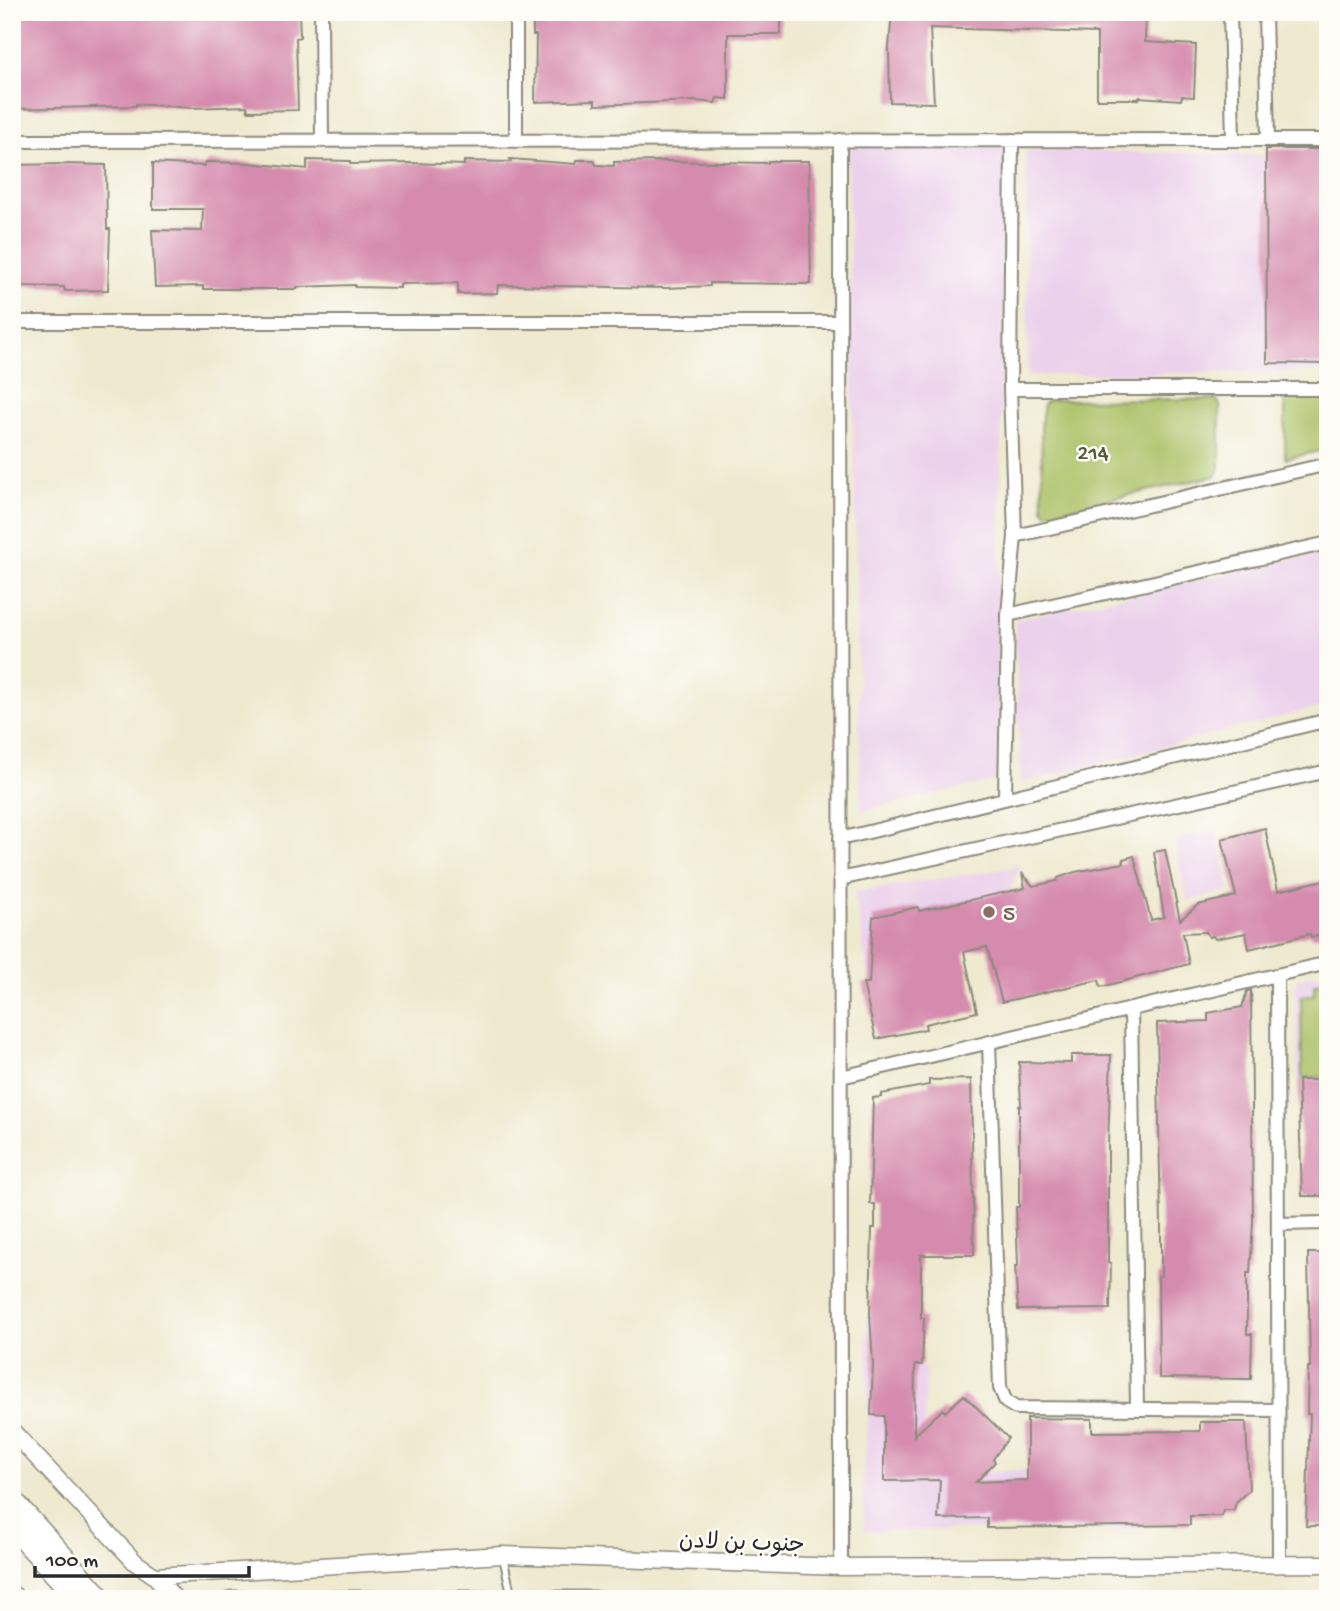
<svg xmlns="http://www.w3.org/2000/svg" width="1340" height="1611" viewBox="0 0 1340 1611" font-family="'Gochi Hand','Playpen Sans Arabic',sans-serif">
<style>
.built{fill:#ebd1eb}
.green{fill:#abc166;stroke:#6b7648;stroke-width:2}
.building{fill:#d58bad}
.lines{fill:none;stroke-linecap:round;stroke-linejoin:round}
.lane-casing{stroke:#8c8a7d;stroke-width:10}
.street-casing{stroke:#8c8a7d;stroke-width:16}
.secondary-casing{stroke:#8c8a7d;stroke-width:19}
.highway-casing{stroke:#8c8a7d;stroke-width:24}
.lane{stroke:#fff;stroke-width:6}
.street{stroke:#fff;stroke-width:12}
.secondary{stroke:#fff;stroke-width:16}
.highway{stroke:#fff;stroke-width:21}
.education-dot{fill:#8d6e63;stroke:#fdfcf7;stroke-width:2.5}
.labels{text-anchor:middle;stroke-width:5;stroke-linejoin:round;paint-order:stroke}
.park-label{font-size:23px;fill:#51583d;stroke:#fdfcf7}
.education-label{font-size:23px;fill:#785e54;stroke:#fdfcf7;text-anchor:start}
.street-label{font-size:23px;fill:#2b2b2b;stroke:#fdfcf7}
</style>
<rect width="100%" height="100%" fill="#fdfcf7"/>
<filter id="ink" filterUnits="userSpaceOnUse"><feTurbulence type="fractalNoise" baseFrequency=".0143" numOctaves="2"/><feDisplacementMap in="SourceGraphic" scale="14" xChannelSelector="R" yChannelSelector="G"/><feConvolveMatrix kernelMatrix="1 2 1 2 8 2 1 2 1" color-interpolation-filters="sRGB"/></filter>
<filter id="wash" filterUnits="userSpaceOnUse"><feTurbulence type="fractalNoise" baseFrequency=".00686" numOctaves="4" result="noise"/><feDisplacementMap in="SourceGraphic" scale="28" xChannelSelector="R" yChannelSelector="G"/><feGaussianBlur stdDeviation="1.57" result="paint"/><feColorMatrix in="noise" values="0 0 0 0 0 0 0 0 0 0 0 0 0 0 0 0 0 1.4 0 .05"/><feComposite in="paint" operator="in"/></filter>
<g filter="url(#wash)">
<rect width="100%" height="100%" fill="#eee9cf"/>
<path class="built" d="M1005,146l-8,634 -136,31 -13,-664z
M1026,150l302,6v215l-300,4z
M1328,552v153l-307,78 -6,-163z
M1216,829l14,61 -42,11 -14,-61z
M1021,866l-37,83 -117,22 -12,-79z
M1328,972v108h-30l-2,-101z
M867,1313l59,58 -3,104 165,-8 55,63 -163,-1 -116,2 -1,-53 5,-60z"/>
<path class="green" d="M1285,398h43v51l-43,10z
M1216,399l4,6v62l-5,9 -168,37 -4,-5 -2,-84 3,-21 6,-3z
M1328,980v97l-26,1 -1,-82 13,-1v-11z"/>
<g id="blocks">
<path class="building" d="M12,12h287l1,25 -4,1 2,72 -50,1 -1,-5 -55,2 -56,-4v2l-124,3z
M533,12h248v22h-53v65l-11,-1 -2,5 -19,-2 -101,4v-5l-60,2 1,-67h-3z
M892,12h254l-1,30 51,3 -2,52 -12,-1 -1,4 -42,-3v2h-42v-66l-167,-5 4,75 -44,-1 -1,-55z
M1266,149h62v215l-61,-1z
M510,159l66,5 1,-4h17l2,5 18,1v-4l49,-1 105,2v-2h41l2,123 -101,-1v3l-44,2 -168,-3 -1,8 -39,1v-11l-58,1v4l-45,-1v-2l-58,2v2h-94v-3l-48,1 -3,-57 50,1 1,-22h-50v-46l52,3v-4l44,1 58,6v-9l43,1v3l62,-1 52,2v-4l47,1z
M63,164l43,1 1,64h3l-2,61 -43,1 -1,-4 -52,-1 2,-121z
M1265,828l13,63 50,-12v55l-17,3 -1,-3 -61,15 -3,-16 -31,6 -2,-3 -4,1 -3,-5 -23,1 6,31 -88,23 -2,-7 -97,22 -15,-55 -23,5 13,60 -52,12 1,5 -50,10 -13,-56h6l4,-66 45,-10 1,4 106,-23 -3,-15 11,13 24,-5 1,-3 17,-6 49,-9 -1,-4 11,-3 17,64 13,-3 -10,-65 11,-2 15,70 18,-15 38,-9 -14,-57z
M1251,990l2,232 -3,51h-3v61h5l-1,45 -92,-1 -1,-102h3v-50l-4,-203 51,-2v-8l34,-6 5,-16z
M1071,1055h40l-3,91v117h3l-1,46 -92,1 -3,-44h3l-2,-59h3v-101h2l-2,-44 52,1z
M971,1079l3,176h-53v63h3l-2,47h-7l-1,71 29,-27 2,3 19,-17 44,43 -15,21 2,3 -19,20 51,-2v-62l65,1v13l108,-1v-9h46l3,68 -13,12 -2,8h-11l-1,6h-32v9l-203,3v-10l-49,1 2,-39 -56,1v-65l-13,-1 2,-51 -3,-49 2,-87h3v-24h-5l3,-106 8,-1v-3l48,-9v-5z
M1298,1080h30v116h-26z
M1308,1253h20v273h-22l4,-112h-3l1,-47h2z"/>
</g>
</g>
<g filter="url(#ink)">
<use href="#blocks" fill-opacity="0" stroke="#8c8a7d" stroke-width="2"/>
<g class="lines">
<defs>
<path id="lane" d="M503,1557l9,41"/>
<path id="street" d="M321,12l1,129
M1230,12l3,128
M1265,12l3,128
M840,140l1,1427
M12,141l1316,-1
M516,141v-129
M12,322h828
M1010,389h318
M1015,536l313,-72
M1008,615l320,-72
M1005,799l3,-184 7,-79 -5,-147 2,-249
M840,839l488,-119
M840,879l488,-108
M1277,975l2,589
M1131,1009l6,400
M989,1042l11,346 6,14 10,6 262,2
M841,1077l487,-114
M1278,1224l50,-1"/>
<path id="secondary" d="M12,1431l124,132 19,13 20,23
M155,1576l347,-21 339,12 487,-3
M231,1599h365"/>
<path id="highway" d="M12,1500l89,99
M12,1526l66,73
M12,1597l2,2"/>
</defs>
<use href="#lane" class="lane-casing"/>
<use href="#street" class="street-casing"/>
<use href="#secondary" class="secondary-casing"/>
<use href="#highway" class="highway-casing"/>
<use href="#lane" class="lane"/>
<use href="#street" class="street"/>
<use href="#secondary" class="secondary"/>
<use href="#highway" class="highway"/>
</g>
</g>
<circle class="education-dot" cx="989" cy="912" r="7"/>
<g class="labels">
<g class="park-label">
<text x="1093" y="459">214</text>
</g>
<g class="education-label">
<text x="1003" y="920">5</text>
</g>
<g class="street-label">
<text transform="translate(742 1541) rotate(2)" y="8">جنوب بن لادن</text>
</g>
</g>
<rect width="1340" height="1611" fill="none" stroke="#fdfcf7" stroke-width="42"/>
<path d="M35 1566v10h214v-10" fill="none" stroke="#2b2b2b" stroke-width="3.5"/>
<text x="46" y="1566" font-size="21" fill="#2b2b2b" stroke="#fdfcf7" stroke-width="5" paint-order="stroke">100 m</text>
</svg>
